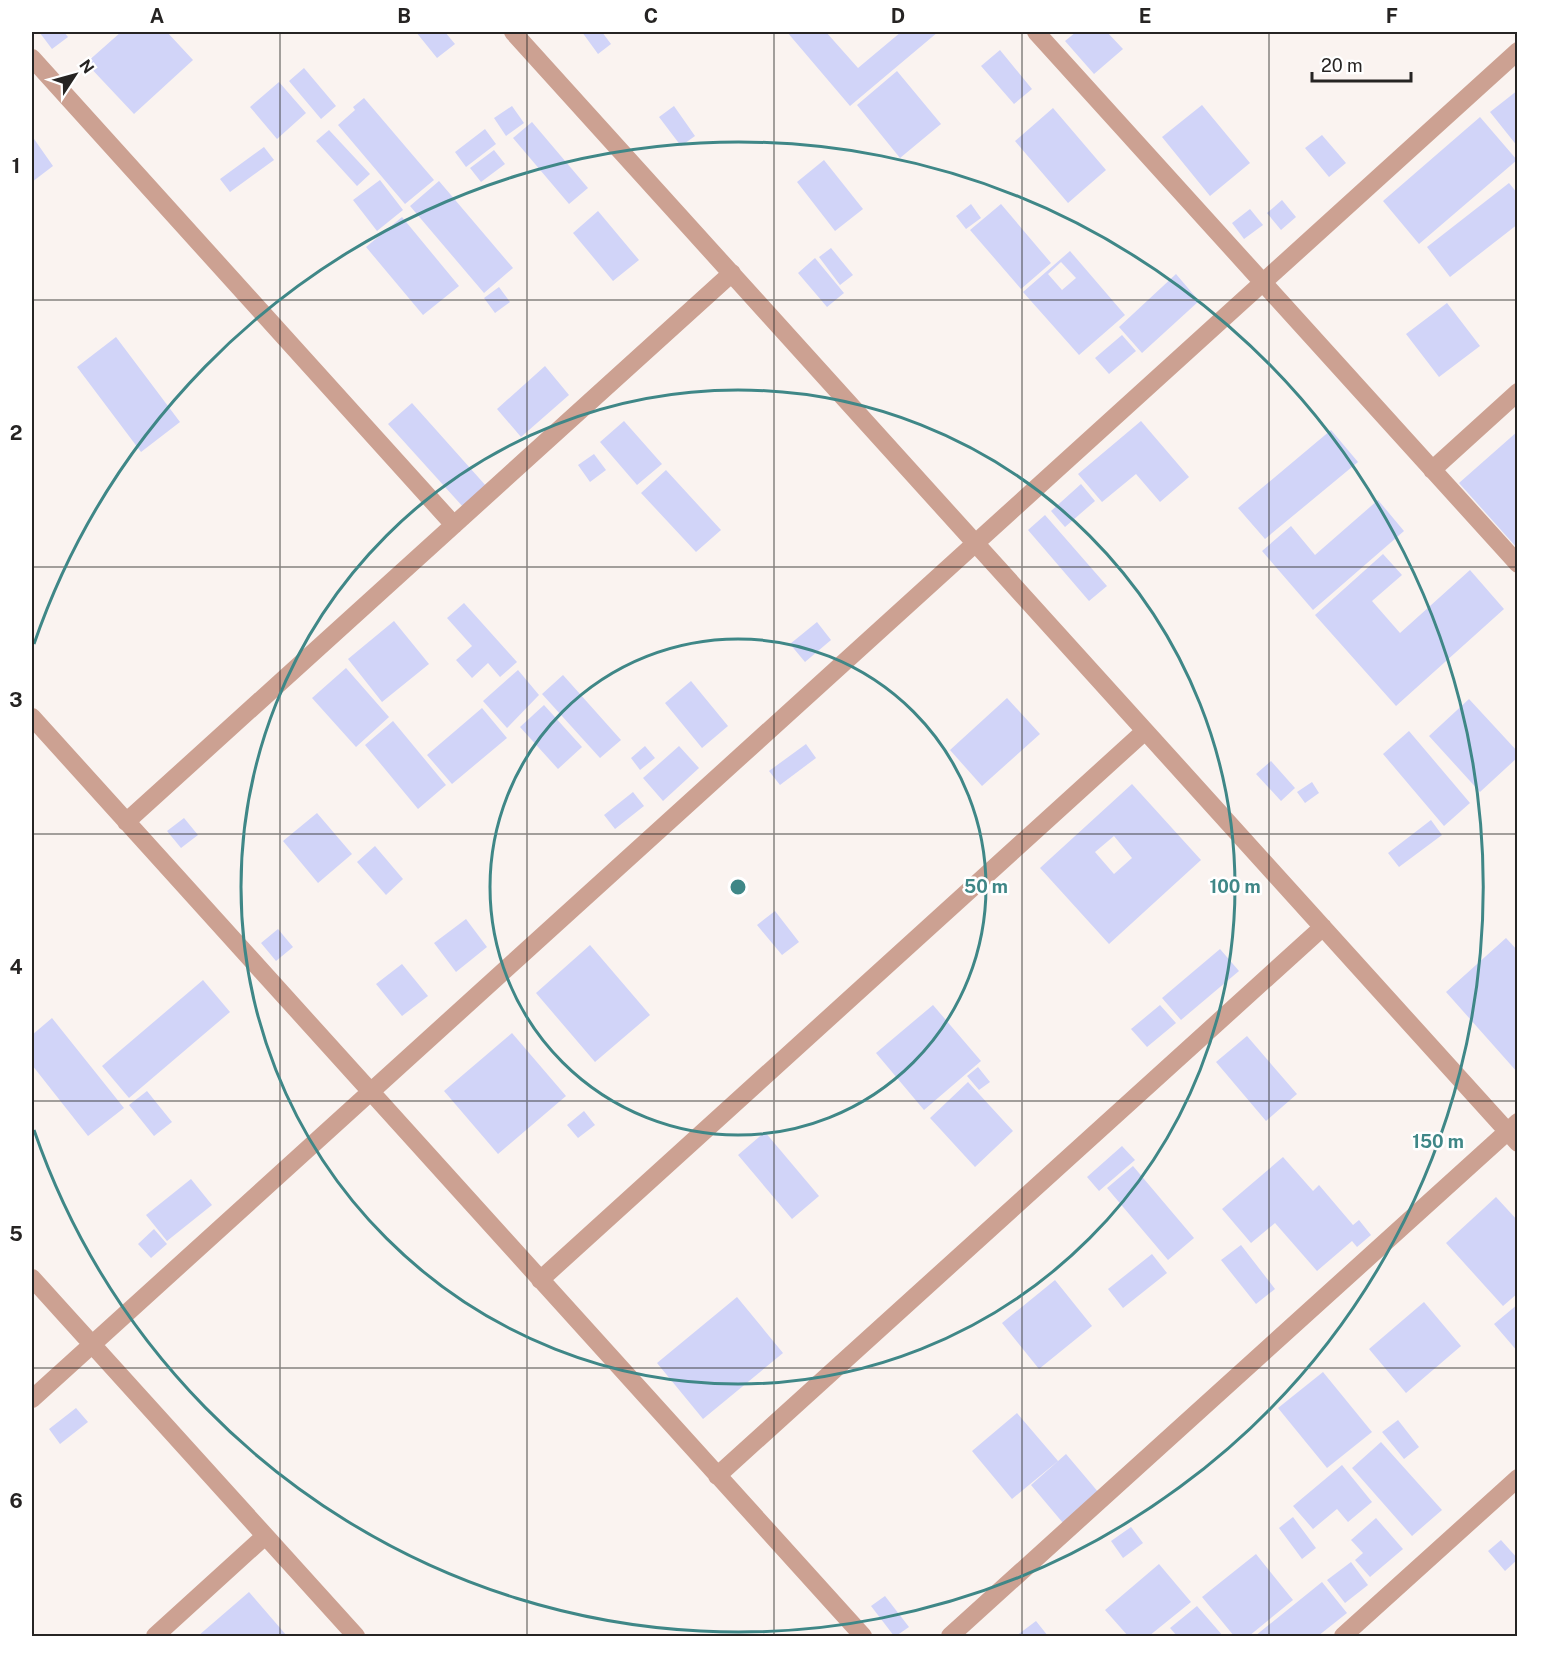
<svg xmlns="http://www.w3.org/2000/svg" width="1549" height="1668" viewBox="0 0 1549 1668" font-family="'Public Sans',sans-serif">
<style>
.building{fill:#d1d4f8;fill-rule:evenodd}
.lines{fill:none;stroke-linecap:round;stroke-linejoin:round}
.minor{stroke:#cca192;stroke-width:18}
.grid{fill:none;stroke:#262423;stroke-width:1.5;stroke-opacity:0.55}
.ring{fill:none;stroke:#3f8787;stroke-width:3}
.centre{fill:#3f8787;stroke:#fff;stroke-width:3}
.ring-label{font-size:18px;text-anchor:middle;font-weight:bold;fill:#3f8787;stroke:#fff;stroke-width:5;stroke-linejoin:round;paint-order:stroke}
.neatline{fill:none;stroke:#262423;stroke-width:2}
.grid-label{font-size:20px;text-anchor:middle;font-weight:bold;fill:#262423}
</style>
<rect width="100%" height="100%" fill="#faf3f0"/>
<path class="building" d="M41,32h23l4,5 -16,12 -12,-16z
M121,32h46l26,28 -59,54 -48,-51z
M416,32h29l10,12 -18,14z
M582,32h20l9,12 -13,10z
M787,32h39l32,36 43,-36h37l-88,74z
M1076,32h31l16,17 -29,25 -29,-33z
M1000,50l32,39 -18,15 -33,-38z
M304,68l32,38 -15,13 -32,-38z
M897,71l44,53 -41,34 -43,-53z
M279,82l27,31 -29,26 -27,-32z
M1518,90v57l-28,-35z
M364,98l70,82 -29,24 -67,-79 17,-15 -2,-3z
M1202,105l48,58 -40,33 -48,-59z
M512,106l12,17 -18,13 -12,-18z
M674,106l21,30 -14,10 -22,-29z
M1053,108l53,62 -38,33 -53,-62z
M1480,117l37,43 -98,84 -36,-43z
M532,122l56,66 -19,16 -56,-66z
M485,129l11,15 -30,23 -11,-15z
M329,130l41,44 -13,12 -41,-45z
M1322,135l24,28 -17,14 -24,-29z
M32,136l21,30 -21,16z
M264,147l10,13 -44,32 -10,-13z
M494,150l11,14 -24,18 -11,-14z
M824,160l39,49 -28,22 -38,-49z
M380,180l23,30 -26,21 -24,-31z
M439,181l74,87 -29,25 -74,-87z
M1509,183l9,11v30l-68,53 -23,-30z
M1282,200l14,17 -15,13 -14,-17z
M971,204l10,14 -15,11 -10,-13z
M1001,204l50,59 -30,26 -51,-59z
M1250,209l13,16 -19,14 -12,-16z
M598,211l41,49 -26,21 -40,-48z
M402,217l57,69 -36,29 -57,-68z
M831,248l22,27 -13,10 -21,-28z
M1070,251l55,64 -46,40 -56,-63zM1061,262l15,16 -14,12 -14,-16z
M815,258l29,35 -17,14 -29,-34z
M1176,274l23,27 -57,52 -23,-26z
M499,287l11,15 -15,11 -11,-15z
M1447,303l33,43 -41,31 -33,-43z
M1122,335l14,16 -27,23 -14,-16z
M116,337l64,85 -39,30 -64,-85z
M545,366l24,29 -48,42 -24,-28z
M412,403l75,84 -23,21 -76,-84z
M624,421l38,43 -25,21 -37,-43z
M1141,421l48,56 -29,25 -24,-28 -34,28 -24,-28z
M1331,430l27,32 -93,77 -27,-31z
M1518,431v118l-59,-66z
M594,454l12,16 -16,12 -12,-17z
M666,470l55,60 -25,22 -55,-59z
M1081,484l14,17 -30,26 -14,-16z
M1378,500l26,31 -91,79 -51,-59 29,-25 24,29z
M1045,515l62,71 -18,15 -61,-71z
M1383,554l19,21 -30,26 28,32 70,-63 34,39 -108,97 -81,-91z
M464,603l53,59 -17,15 -12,-14 -16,15 -16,-18 16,-14 -25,-28z
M394,621l35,43 -47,38 -34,-43z
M817,622l14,18 -26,22 -15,-18z
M346,668l43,49 -33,30 -44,-49z
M518,670l21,25 -32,33 -24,-27z
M563,675l58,65 -21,18 -58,-64z
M691,681l37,45 -26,22 -37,-45z
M1007,698l33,36 -58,52 -32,-36z
M1469,699l49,53v5l-38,35 -51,-56z
M544,705l38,42 -24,22 -38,-42z
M482,708l25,30 -55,46 -25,-29z
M393,721l53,64 -28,24 -53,-64z
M1409,731l61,72 -26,23 -61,-72z
M806,744l10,14 -36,27 -11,-14z
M645,746l10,12 -15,12 -9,-12z
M679,746l20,22 -36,33 -20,-23z
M1271,761l24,27 -14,13 -25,-27z
M1312,782l7,11 -14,10 -8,-11z
M1132,784l69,76 -92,84 -69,-76zM1114,836l18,22 -18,16 -19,-22z
M633,792l11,14 -29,23 -11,-14z
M317,813l35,41 -34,29 -35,-42z
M184,818l14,17 -17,13 -14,-17z
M1431,820l11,15 -43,32 -11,-14z
M375,846l28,33 -17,16 -29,-33z
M775,911l24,31 -17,13 -25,-30z
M466,919l21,28 -31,25 -22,-29z
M278,929l15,18 -17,14 -15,-18z
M1506,938l12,13v122l-72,-81z
M590,945l60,70 -55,47 -59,-69z
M1220,949l19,22 -58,49 -19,-22z
M402,964l26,32 -26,20 -26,-32z
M203,980l27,32 -101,86 -27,-32z
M933,1005l48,56 -57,49 -48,-57z
M1160,1005l16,18 -29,24 -16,-18z
M52,1018l72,90 -36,28 -56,-71v-30z
M512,1033l54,63 -68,58 -54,-63z
M1247,1036l50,58 -31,27 -50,-59z
M978,1067l12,15 -11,8 -12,-14z
M968,1082l45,49 -38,36 -45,-49z
M147,1091l25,31 -18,14 -25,-31z
M584,1111l11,14 -17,13 -11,-13z
M765,1132l54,64 -27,23 -54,-64z
M1122,1146l13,14 -36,31 -12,-14z
M1283,1157l30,34 6,-6 34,40 6,-5 12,15 -14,12 -5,-6 -35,30 -42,-48 -24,20 -29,-34z
M1133,1166l61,72 -26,22 -61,-72z
M191,1179l21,26 -45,36 -21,-26z
M1496,1197l22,24v72l-15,13 -57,-63z
M154,1229l13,15 -16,14 -13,-14z
M1241,1245l34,44 -19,15 -35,-44z
M1152,1254l15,19 -44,35 -15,-19z
M1055,1280l37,46 -53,43 -37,-46z
M737,1297l46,56 -80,66 -46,-56z
M1424,1302l37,44 -55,47 -37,-44z
M1518,1304v48l-24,-28z
M1323,1372l49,60 -45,36 -49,-60z
M76,1408l12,14 -28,22 -11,-15z
M1017,1413l41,48 -46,38 -40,-48z
M1398,1420l21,27 -15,12 -22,-27z
M1381,1442l61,68 -30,26 -60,-68z
M1066,1454l33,39 -36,30 -32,-38z
M1342,1465l30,37 -24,20 -11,-13 -24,20 -20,-23z
M1293,1517l23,31 -14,11 -23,-31z
M1376,1518l27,31 -33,28 -15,-17 8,-7 -12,-13z
M1131,1527l12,16 -20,15 -12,-17z
M1501,1540l17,19 -13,12 -17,-20z
M1256,1554l37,46 -44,36h-15l-32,-39z
M1351,1562l17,23 -23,18 -18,-23z
M1159,1564l32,38 -42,34h-21l-23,-26z
M1322,1582l25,31 -29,23h-63z
M249,1592l38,44h-89z
M885,1596l24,31 -13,9h-2l-23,-30z
M1197,1606l26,30h-46l-7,-8z
M1036,1621l12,15h-32z"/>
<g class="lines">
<path class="minor" d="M513,32l1005,1111
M1036,32l482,532
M32,58l422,467
M1432,470l86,-78
M32,717l831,919
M126,822l606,-549
M32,1278l324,358
M540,1280l605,-549
M32,1399l1486,-1348
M717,1476l606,-549
M155,1636l110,-100
M950,1636l568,-514
M1343,1636l175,-158"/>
</g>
<path class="grid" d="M280,32v1604M527,32v1604M774,32v1604M1022,32v1604M1269,32v1604M32,300h1486M32,567h1486M32,834h1486M32,1101h1486M32,1368h1486"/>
<g class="ring">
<circle cx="738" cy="887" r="248"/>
<circle cx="738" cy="887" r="497"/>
<path d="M34 644A745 745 0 1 1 34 1130"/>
</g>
<circle cx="738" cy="887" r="9" class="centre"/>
<g class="ring-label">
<text x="986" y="893">50 m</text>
<text x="1235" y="893">100 m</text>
<text x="1438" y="1148">150 m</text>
</g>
<rect width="1549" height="1668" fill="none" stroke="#ffffff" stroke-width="66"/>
<g transform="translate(75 75) rotate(54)" stroke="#ffffff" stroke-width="4.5" paint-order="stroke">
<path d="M0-4.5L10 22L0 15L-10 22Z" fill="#262423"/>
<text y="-9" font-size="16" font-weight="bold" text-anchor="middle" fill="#262423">N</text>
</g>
<path d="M1312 72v9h99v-9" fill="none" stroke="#262423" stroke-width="3"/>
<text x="1321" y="72" font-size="18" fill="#262423" stroke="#ffffff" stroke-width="4.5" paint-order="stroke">20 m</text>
<rect x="33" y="33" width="1483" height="1602" class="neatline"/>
<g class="grid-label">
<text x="157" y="23">A</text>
<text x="404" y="23">B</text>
<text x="651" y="23">C</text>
<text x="898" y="23">D</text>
<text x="1145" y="23">E</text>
<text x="1392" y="23">F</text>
<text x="16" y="173">1</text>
<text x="16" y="440">2</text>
<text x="16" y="707">3</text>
<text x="16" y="974">4</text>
<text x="16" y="1241">5</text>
<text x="16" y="1508">6</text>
</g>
</svg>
